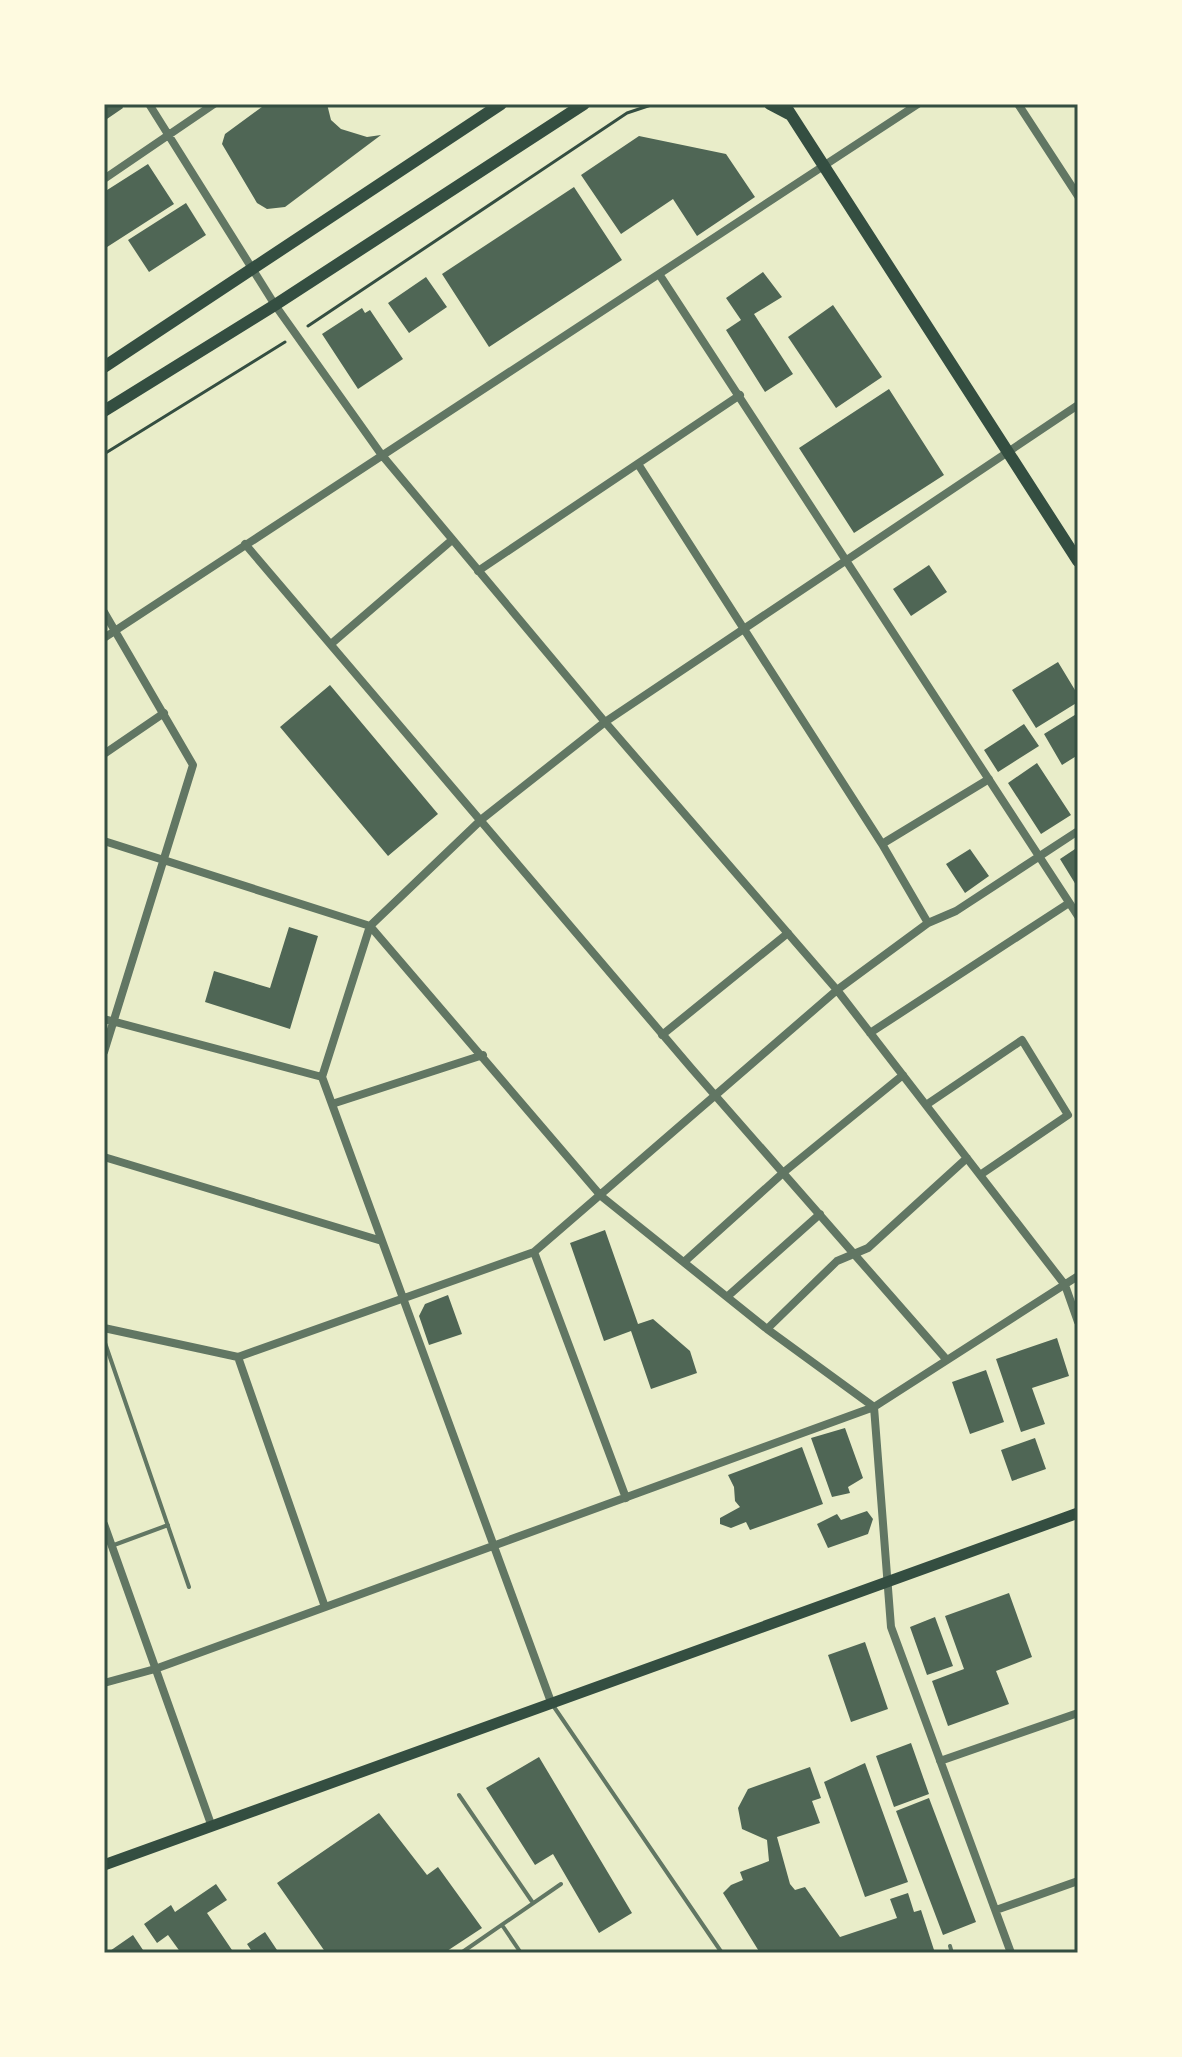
<svg xmlns="http://www.w3.org/2000/svg" width="1182" height="2057" viewBox="0 0 1182 2057" font-family="'IBM Plex Sans',sans-serif">
<style>
.building{fill:#4f6655}
.lines{fill:none;stroke-linecap:round;stroke-linejoin:round}
.path{stroke:#344e41;stroke-width:3}
.service{stroke:#617663;stroke-width:4}
.minor{stroke:#617663;stroke-width:8}
.secondary{stroke:#344e41;stroke-width:11}
.primary{stroke:#344e41;stroke-width:12}
.neatline{fill:none;stroke:#344e41;stroke-width:3}
</style>
<rect width="100%" height="100%" fill="#e9edc9"/>
<path class="building" d="M104,104h17l2,4 -19,13z
M266,104h61l4,16 10,9 26,8 14,-2 -96,72 -18,2 -10,-6 -35,-59 3,-10z
M639,136l87,18 29,43 -58,39 -24,-37 -52,35 -40,-59z
M148,164l26,40 -70,45v-57z
M574,187l48,73 -133,87 -47,-73z
M186,203l20,32 -57,37 -21,-32z
M763,272l19,25 -28,17 39,60 -28,18 -39,-62 15,-10 -15,-22z
M426,277l21,30 -38,26 -21,-30z
M833,305l49,72 -46,31 -48,-71z
M362,308l3,5 5,-3 33,49 -45,30 -36,-55z
M889,389l55,86 -90,58 -55,-85z
M929,565l18,27 -36,24 -18,-27z
M1058,662l20,33v7l-42,26 -24,-38z
M330,685l108,129 -50,42 -108,-129z
M1078,713v42l-16,10 -18,-31z
M1024,724l15,22 -41,26 -14,-22z
M1037,763l34,52 -30,19 -33,-51z
M1078,847v37l-2,1 -16,-26z
M970,849l19,27 -24,17 -19,-29z
M289,927l29,9 -28,93 -85,-27 9,-31 56,17z
M605,1230l33,94 15,-5 37,32 7,22 -46,16 -20,-58 -27,10 -34,-98z
M448,1295l14,39 -33,11 -10,-29 6,-12z
M1057,1338l12,38 -37,12 13,36 -24,8 -25,-73z
M986,1370l18,52 -34,12 -18,-52z
M845,1428l18,50 -15,9 2,6 -18,4 -21,-59z
M1035,1438l11,31 -34,12 -11,-31z
M802,1447l21,57 -73,26 -4,-8 -15,6 -11,-4v-6l20,-11 -5,-6 -1,-14 -6,-12z
M867,1511l6,8 -5,15 -40,14 -11,-24 20,-10 4,6z
M1009,1593l23,64 -36,14 13,33 -61,22 -16,-45 32,-12 -19,-53z
M935,1617l18,49 -26,9 -17,-48z
M865,1642l23,67 -37,13 -23,-67z
M911,1743l18,51 -35,13 -18,-51z
M539,1757l93,156 -33,20 -46,-79 -18,11 -49,-77z
M865,1763l43,119 -43,15 -41,-115z
M810,1767l11,31 -9,3 8,22 -43,14 13,47 5,6 10,-3 35,50 57,-19 -7,-19 18,-6 6,19 7,-2 14,43h-175l-37,-60 8,-8 12,-5 -3,-8 29,-11 -2,-21 -25,-11 -4,-21 10,-19z
M929,1798l47,124 -33,13 -47,-124z
M379,1813l48,62 11,-8 44,61 -38,25h-118l-49,-70z
M216,1884l11,16 -20,13 27,40h-53l-13,-18 -11,8 -13,-19 27,-19 4,7z
M265,1932l14,21h-26l-6,-9z
M133,1935l12,18h-38z"/>
<g class="lines">
<path class="path" d="M308,326l319,-213 27,-9
M104,454l181,-112"/>
<path class="service" d="M104,1340l85,247
M114,1545l54,-20
M552,1704l170,249
M459,1795l74,108
M502,1925l19,28
M950,1946l2,7
M461,1953l100,-69"/>
<path class="minor" d="M149,104l126,201 106,149 224,268 232,268 228,295 13,37
M1018,104l60,92
M104,179l110,-75
M659,274l419,642
M638,464l244,380 46,79
M245,544l447,525 254,290
M478,571l262,-176
M104,612l89,153 -89,287
M104,638l814,-534
M331,644l121,-104
M104,754l60,-41
M104,841l266,85 231,270 166,133 107,78 17,220 120,326
M882,844l107,-65
M104,1019l218,58
M870,1033l199,-130
M662,1035l126,-102
M332,1104l151,-49
M926,1105l96,-65 46,75 -88,60
M104,1157l278,84
M534,1252l92,246
M684,1262l100,-90 119,-97
M728,1296l92,-82
M104,1328l134,29 296,-105 303,-262 91,-67 28,-12 122,-80
M767,1329l70,-68 31,-13 99,-90
M238,1357l87,250
M104,1524l108,303
M104,1683l51,-14 719,-262 204,-131
M551,1702l-229,-625 48,-151 112,-107 123,-97 473,-317
M940,1761l138,-48
M996,1910l82,-29"/>
<path class="secondary" d="M104,1865l974,-352"/>
<path class="primary" d="M770,104l19,10
M784,104l294,457
M104,367l397,-263
M104,411l171,-106 309,-201"/>
</g>
<rect width="1182" height="2057" fill="none" stroke="#fefae0" stroke-width="212"/>
<rect x="106" y="106" width="970" height="1845" class="neatline"/>
</svg>
